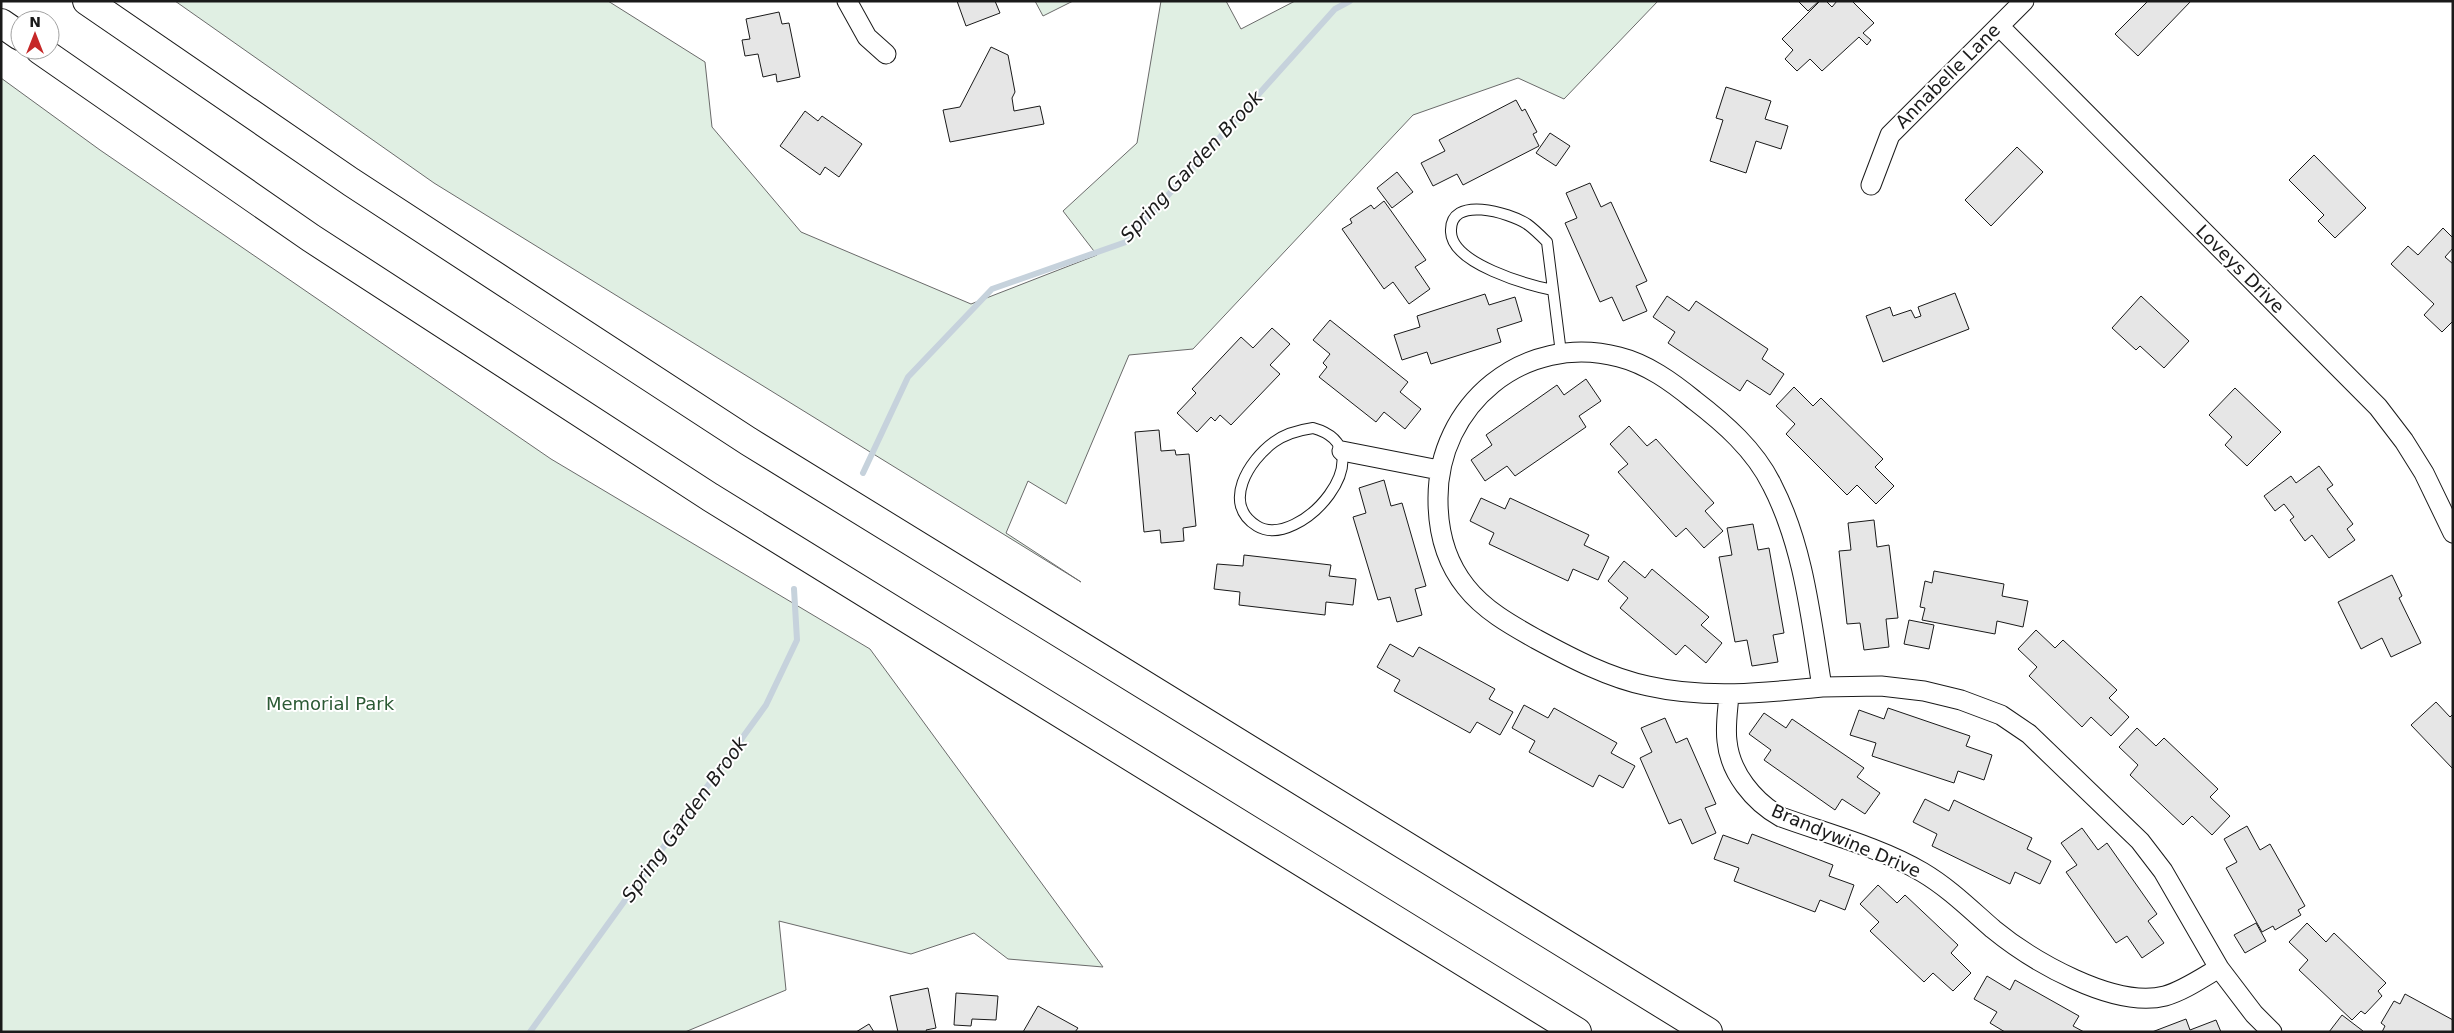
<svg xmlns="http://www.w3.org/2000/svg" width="2454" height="1033" viewBox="0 0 2454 1033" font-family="'DejaVu Sans',sans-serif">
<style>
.green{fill:#e0efe3;stroke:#6a6a6a}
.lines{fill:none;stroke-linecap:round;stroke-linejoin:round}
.stream{stroke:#c6d2dc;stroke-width:6}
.building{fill:#e6e6e6;stroke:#1a1a1a}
.lane-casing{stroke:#1a1a1a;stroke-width:12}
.street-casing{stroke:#1a1a1a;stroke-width:21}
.highway-casing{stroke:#1a1a1a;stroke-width:30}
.lane{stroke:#fff;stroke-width:10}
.street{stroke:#fff;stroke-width:19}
.highway{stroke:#fff;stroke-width:28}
.labels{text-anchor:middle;stroke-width:4;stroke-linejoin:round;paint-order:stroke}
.street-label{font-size:18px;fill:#1a1a1a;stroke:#fff}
.park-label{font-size:18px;fill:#2b5a34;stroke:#fff}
.water-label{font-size:19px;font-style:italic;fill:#1a1a1a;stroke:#fff}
</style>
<rect width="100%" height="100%" fill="#fff"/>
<path class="green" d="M175,1h433l97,61 7,65 89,105 170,72 126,-49 -34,-44 74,-68 24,-142h65l15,28 54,-28h363l-94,98 -46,-21 -105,37 -220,234 -64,6 -63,149 -38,-23 -22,52 75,49 -647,-399z
M1035,1h38l-30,15z
M1,78l99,72 451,309 319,190 233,318 -95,-8 -34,-26 -63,21 -132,-33 7,69 -101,42h-684z"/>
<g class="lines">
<path class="stream" d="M863,473l45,-96 84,-88 134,-47 209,-233 15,-8
M530,1032l236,-327 31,-65 -3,-51"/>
</g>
<path class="building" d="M957,1h38l5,12 -34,13z
M1798,1h21l-11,10z
M1820,1h6l6,6 5,-6h15l22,22 -11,10 8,7 -4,5 -8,-8 -37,34 -12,-12 -13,12 -12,-12 8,-9 -11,-11z
M2148,1h43l-53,55 -23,-22z
M779,12l3,12 7,-1 11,54 -23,5 -1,-8 -13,3 -5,-23 -13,2 -3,-16 8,-1 -4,-20z
M991,47l17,8 7,37 -3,6 2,13 26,-5 4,18 -94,18 -7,-32 17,-3z
M1726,87l45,14 -6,18 23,7 -7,23 -25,-8 -10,32 -36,-12 13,-41 -7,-2z
M1516,100l6,11 3,-2 12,23 -4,2 6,12 -76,39 -6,-11 -24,12 -12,-23 24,-12 -6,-11z
M805,111l13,10 4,-5 40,28 -23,33 -14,-10 -5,8 -40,-29z
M1550,133l20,13 -14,20 -20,-13z
M2017,147l26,25 -52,54 -26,-26z
M2314,155l52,53 -31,30 -17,-17 6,-6 -35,-35z
M1397,172l16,20 -21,16 -15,-20z
M1590,183l11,24 10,-5 36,79 -11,5 11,25 -24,10 -11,-24 -12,5 -35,-79 12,-5 -11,-25z
M1384,201l42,59 -11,7 15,22 -21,15 -16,-22 -9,7 -42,-60 10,-6 -2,-4 21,-14 3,4z
M2443,228l10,10v10l-8,9 8,7v57l-11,11 -18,-17 10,-11 -43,-40 17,-18 10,9z
M1955,293l14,36 -86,33 -17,-46 24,-9 3,9 18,-6 4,8 6,-2 -3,-9z
M1485,294l4,11 26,-8 7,24 -25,8 4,13 -70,22 -4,-12 -25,8 -8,-25 26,-8 -3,-11z
M1667,296l22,15 7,-10 72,48 -6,10 22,15 -14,21 -23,-15 -7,11 -72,-48 7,-11 -22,-15z
M2141,296l48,45 -25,27 -24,-22 -4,4 -24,-22z
M1330,320l78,62 -8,10 21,17 -16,20 -21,-17 -8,10 -57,-45 8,-10 -4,-4 7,-9 -17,-14z
M1272,328l18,16 -20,21 10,9 -49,51 -11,-10 -5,6 -4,-4 -14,15 -20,-19 19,-20 -4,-4 49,-52 12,11z
M1586,379l15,22 -22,15 7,11 -71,49 -8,-10 -22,15 -14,-21 21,-15 -6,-10 71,-50 7,10z
M1794,387l19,19 8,-8 62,61 -8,8 19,19 -18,18 -19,-19 -10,10 -61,-61 9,-10 -19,-18z
M2235,388l46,44 -34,34 -22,-21 7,-8 -23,-22z
M1629,426l18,20 9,-7 58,64 -9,8 18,20 -19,17 -18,-20 -10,9 -58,-65 10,-8 -18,-20z
M1159,430l2,21 14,-1 1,5 13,-1 7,72 -13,2 1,13 -23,2 -1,-13 -16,2 -9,-100z
M2319,466l14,19 -6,4 26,35 -6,5 8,11 -26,18 -17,-23 -7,6 -15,-21 4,-3 -10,-13 -9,7 -11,-15 27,-20 5,7z
M1384,480l7,26 11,-3 24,83 -11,3 7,26 -25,7 -7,-25 -12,3 -25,-83 13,-4 -7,-25z
M1481,498l24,11 5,-11 79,37 -5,10 25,12 -11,23 -25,-11 -5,12 -79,-37 5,-11 -24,-12z
M1874,520l3,27 12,-2 9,73 -12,1 3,28 -25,3 -4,-27 -13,1 -8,-73 12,-1 -3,-27z
M1753,524l5,26 11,-2 15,85 -11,2 5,27 -26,4 -5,-26 -12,2 -16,-85 13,-2 -5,-27z
M1244,555l87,10 -2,11 27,3 -3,26 -27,-3 -1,13 -86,-10 1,-13 -26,-3 3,-25 26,2z
M1624,561l21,17 7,-9 57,48 -8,8 21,18 -16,20 -21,-18 -9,10 -56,-47 8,-10 -20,-17z
M1934,571l70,13 -2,12 26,5 -5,26 -26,-6 -2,13 -73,-14 3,-12 -5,-1 5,-26 7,2z
M2392,575l10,21 -3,2 22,45 -30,14 -9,-19 -21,11 -23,-47z
M1909,620l25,5 -5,24 -25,-5z
M2036,630l19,18 8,-8 54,50 -8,8 20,19 -18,19 -20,-19 -9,10 -53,-51 8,-9 -19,-18z
M1390,644l23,13 6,-10 76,42 -6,10 24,13 -13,23 -23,-13 -7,11 -76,-42 6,-11 -23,-13z
M2436,702l14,15 3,-3v55l-42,-44z
M1524,705l24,13 6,-10 63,35 -6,10 24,13 -12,22 -24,-13 -6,12 -64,-35 6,-11 -23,-13z
M1888,708l82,28 -4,10 26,9 -8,25 -26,-9 -4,12 -82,-27 4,-13 -26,-8 9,-25 25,9z
M1764,713l22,15 6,-9 72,49 -7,9 23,16 -15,21 -23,-15 -7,11 -71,-50 7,-10 -22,-16z
M1665,718l11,25 11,-5 29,66 -11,4 11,25 -24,11 -11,-25 -12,5 -29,-66 12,-6 -11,-24z
M2137,728l19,18 8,-8 54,51 -8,8 20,19 -18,19 -20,-19 -9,9 -53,-50 8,-10 -19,-18z
M1925,799l24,12 5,-11 78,38 -5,11 24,12 -11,23 -25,-12 -5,12 -78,-38 5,-12 -24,-12z
M2247,826l13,24 10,-6 35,62 -7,4 3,5 -26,15 -2,-4 -11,6 -36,-64 11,-6 -13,-23z
M2082,828l16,22 9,-7 50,71 -9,7 16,22 -22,15 -15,-22 -11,7 -50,-71 11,-7 -16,-22z
M1752,834l81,31 -4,11 25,9 -9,25 -25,-10 -5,12 -81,-31 5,-13 -25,-9 9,-24 25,9z
M1878,885l19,18 8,-8 53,50 -7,8 20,20 -18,18 -20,-18 -9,9 -54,-51 9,-9 -19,-18z
M2256,923l10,18 -21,12 -11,-18z
M2307,923l19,19 8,-9 52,50 -8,8 4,5 -17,18 -4,-3 -9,9 -53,-50 9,-10 -19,-18z
M1987,976l23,14 5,-10 64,36 -6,10 11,6h-79l-15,-9 7,-11 -23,-13z
M928,988l8,40 -10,2 1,2h-29l-8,-36z
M956,993l42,3 -2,24 -24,-1 -1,7 -17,-1z
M2405,994l48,26v12h-71l3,-6 -4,-3 13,-22 6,3z
M1038,1006l40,22 -3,4h-52z
M2342,1015l21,16 -1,1h-33z
M2186,1019l4,11 26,-10 5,12h-69z
M869,1024l5,8h-18z"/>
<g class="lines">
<defs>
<path id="lane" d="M1553,290c-25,-5 -101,-26 -102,-58 -2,-38 59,-19 76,-8 7,5 14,12 20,18l14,111
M1313,428c76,21 -14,124 -56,98 -36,-22 -8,-66 17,-84 11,-8 25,-12 39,-14z"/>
<path id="street" d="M847,1l20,36 19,17
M1999,26l379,381 26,34 20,32 29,60
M1871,185l19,-50 134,-134
M1342,451l97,19
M1822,687c-11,-68 -18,-140 -50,-202 -17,-35 -48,-62 -78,-85 -22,-18 -47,-36 -75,-43 -95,-25 -182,48 -181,143 0,32 8,62 28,87 18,23 45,38 70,52 35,19 73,39 112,47 57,13 116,7 174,1l59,-1 43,5 37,9 40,15 28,19 111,107 23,30 56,97 35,46 18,18
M1729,694c-1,15 -4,32 -2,47 3,32 27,61 54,76 47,17 98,30 141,55 27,16 48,37 71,57 39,32 121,80 172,67 18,-5 37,-18 54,-28"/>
<path id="highway" d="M87,1l264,181 397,259 960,591
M1,23l19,13
M40,50l271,188 399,259 867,535"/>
</defs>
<use href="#lane" class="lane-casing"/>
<use href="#street" class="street-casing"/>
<use href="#highway" class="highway-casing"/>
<use href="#lane" class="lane"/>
<use href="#street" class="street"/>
<use href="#highway" class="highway"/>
</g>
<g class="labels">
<g class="street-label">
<text transform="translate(1948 76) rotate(-45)" y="6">Annabelle Lane</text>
<text transform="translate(2240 269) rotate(45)" y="6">Loveys Drive</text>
<text transform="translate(1846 841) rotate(23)" y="6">Brandywine Drive</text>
</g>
<g class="park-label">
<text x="330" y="710">Memorial Park</text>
</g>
<g class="water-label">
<text transform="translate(1191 166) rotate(-47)" y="7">Spring Garden Brook</text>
<text transform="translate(684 819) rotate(-54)" y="7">Spring Garden Brook</text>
</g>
</g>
<rect width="2454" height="1033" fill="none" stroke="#1a1a1a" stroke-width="5"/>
<g transform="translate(35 35)"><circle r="24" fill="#ffffff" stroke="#a3a3a3"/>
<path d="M0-4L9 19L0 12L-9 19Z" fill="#c62828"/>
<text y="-8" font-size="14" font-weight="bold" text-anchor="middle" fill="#1a1a1a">N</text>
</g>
</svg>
